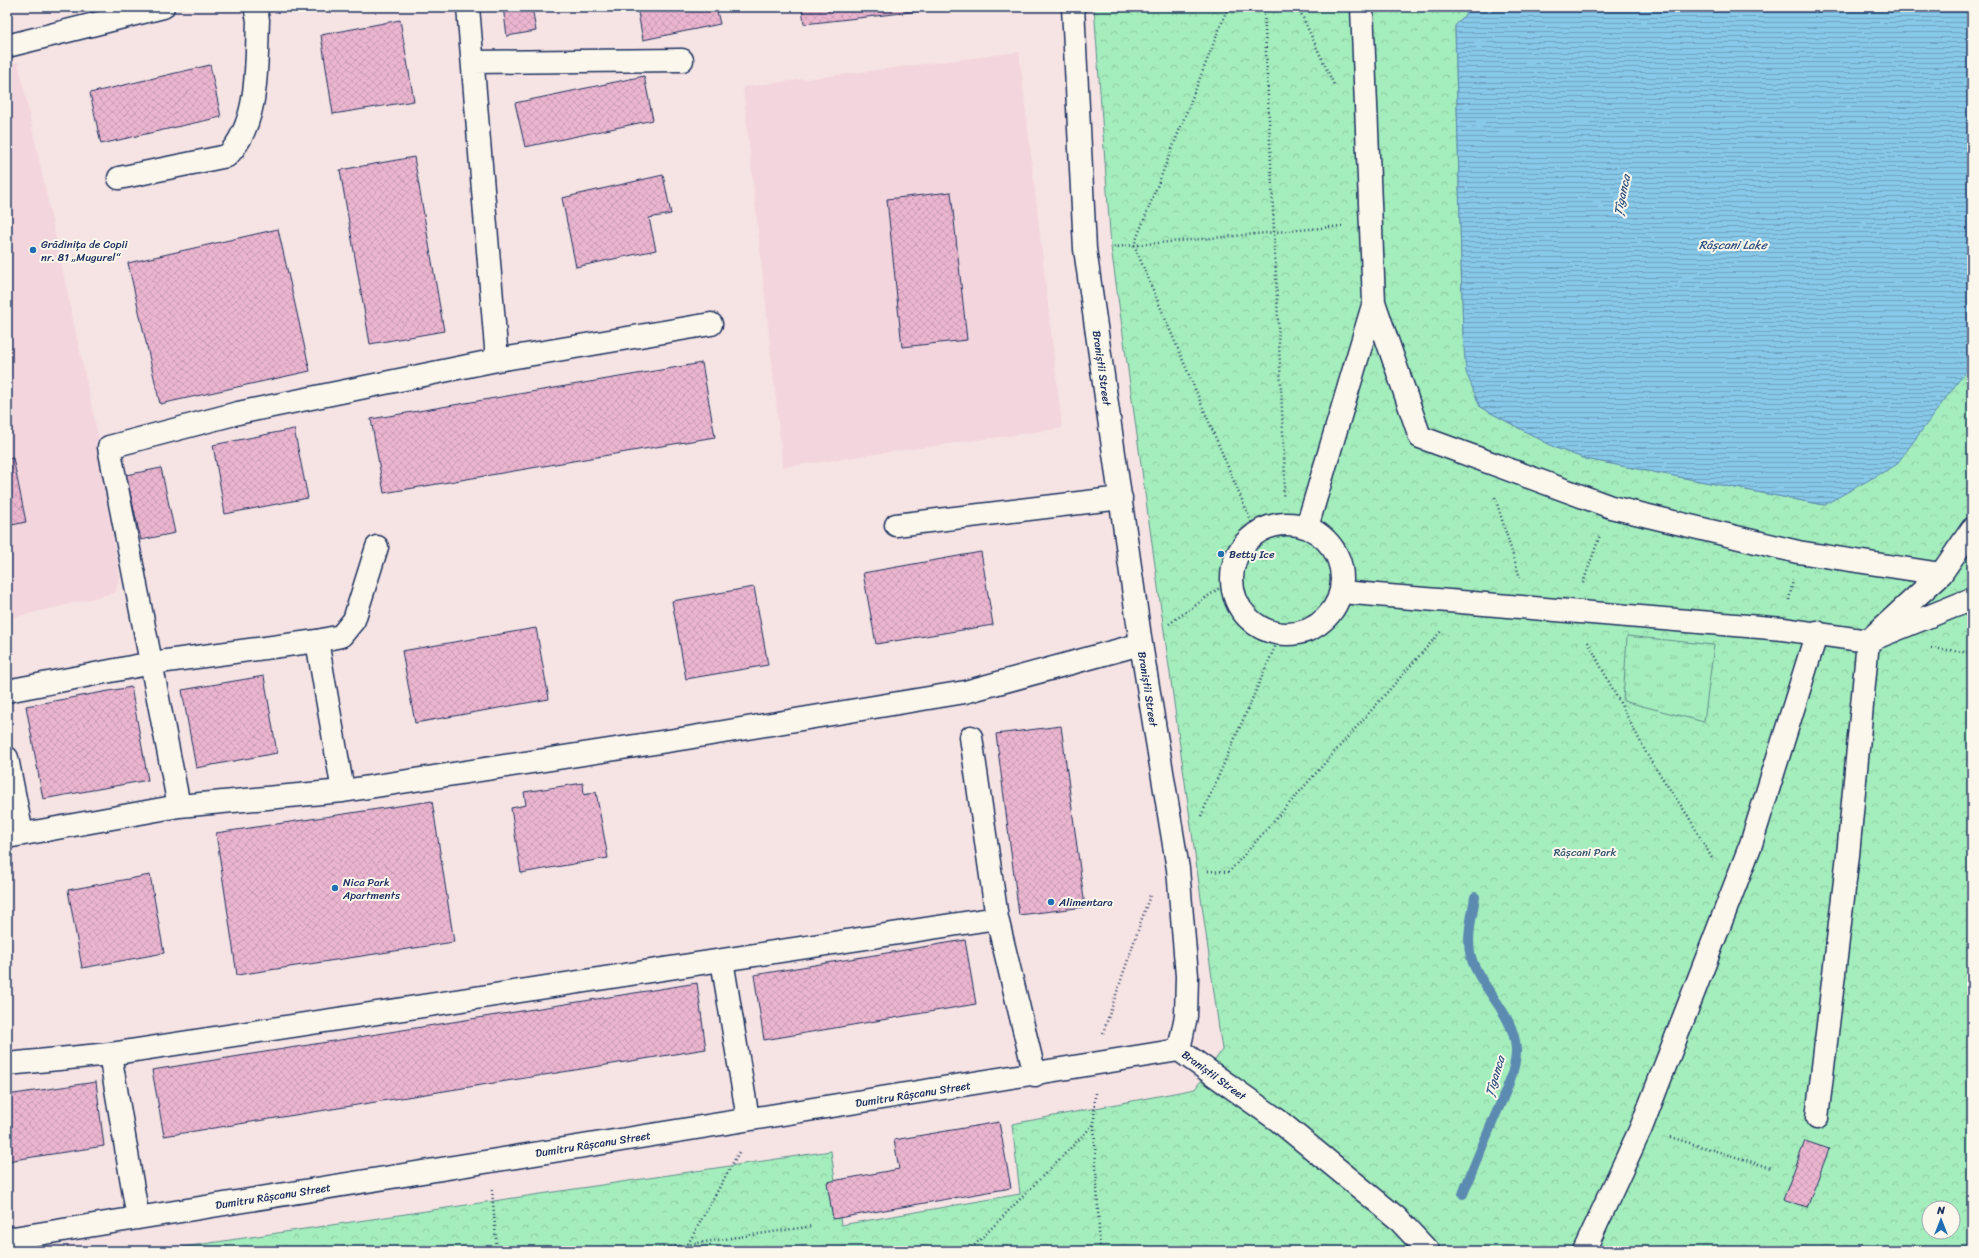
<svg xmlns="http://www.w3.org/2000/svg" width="1979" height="1258" viewBox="0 0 1979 1258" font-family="Sriracha,sans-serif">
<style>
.built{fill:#f3d5dd}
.forest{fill:url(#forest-crowns);stroke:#608e8d;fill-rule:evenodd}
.park{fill:url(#park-tufts);stroke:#608e8d}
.water{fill:url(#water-rules);stroke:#5c8bb1}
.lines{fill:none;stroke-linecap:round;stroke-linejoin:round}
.stream{stroke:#5c8bb1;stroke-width:10}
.building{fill:url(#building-cross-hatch);stroke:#1b2f5e}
.minor-casing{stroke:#1b2f5e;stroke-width:25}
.path{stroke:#1b2f5e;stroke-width:2.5;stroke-dasharray:1 3;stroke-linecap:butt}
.minor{stroke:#fbf7ec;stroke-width:22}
.poi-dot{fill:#1f6fb2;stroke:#fbf7ec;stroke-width:1.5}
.labels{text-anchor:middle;stroke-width:4;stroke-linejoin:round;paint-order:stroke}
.poi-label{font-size:11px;fill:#1b2f5e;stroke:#fbf7ec;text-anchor:start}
.street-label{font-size:11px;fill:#1b2f5e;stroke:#fbf7ec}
.park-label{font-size:11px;fill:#365571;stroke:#fbf7ec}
.water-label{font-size:12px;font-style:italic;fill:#365581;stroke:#fbf7ec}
</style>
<defs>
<pattern id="forest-crowns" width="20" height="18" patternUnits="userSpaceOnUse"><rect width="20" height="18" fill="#a4edbc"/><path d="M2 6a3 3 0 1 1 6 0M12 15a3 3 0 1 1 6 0" fill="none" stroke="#8dcca4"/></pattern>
<pattern id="park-tufts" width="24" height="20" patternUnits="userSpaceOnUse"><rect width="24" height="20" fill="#a4edbc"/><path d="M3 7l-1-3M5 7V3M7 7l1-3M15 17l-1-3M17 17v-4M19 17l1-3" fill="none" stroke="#8dcca4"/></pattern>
<pattern id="water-rules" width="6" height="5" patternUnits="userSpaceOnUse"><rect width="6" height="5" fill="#88c8e9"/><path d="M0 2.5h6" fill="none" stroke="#6ea3c0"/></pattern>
<pattern id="building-cross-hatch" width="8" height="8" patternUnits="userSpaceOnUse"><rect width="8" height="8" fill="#ebb5cf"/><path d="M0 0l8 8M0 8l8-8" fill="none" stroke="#c99cb4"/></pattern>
</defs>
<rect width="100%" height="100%" fill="#f6e3e3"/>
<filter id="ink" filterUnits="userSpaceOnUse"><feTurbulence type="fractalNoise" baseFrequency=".025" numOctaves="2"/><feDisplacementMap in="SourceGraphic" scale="8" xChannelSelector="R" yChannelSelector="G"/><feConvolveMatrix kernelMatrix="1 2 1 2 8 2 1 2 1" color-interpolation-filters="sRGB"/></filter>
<g filter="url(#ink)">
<path class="built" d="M1019,52l43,376 -279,39 -40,-380z
M18,62l80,374 21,141 -4,16 -108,26v-554z"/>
<path class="forest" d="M1094,7h378l-17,19 8,310 17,71 76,41 30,11 238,46 142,-134 6,-12v892h-1816l675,-100 10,74 179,-31 -8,-70 183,-35 27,-39 -111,-803zM1929,1208h24v24h-24z"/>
<path class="park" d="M1627,636l87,9 -10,77 -81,-21z"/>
<path class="water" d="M1472,7h500v352l-6,12 -70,94 -72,40 -238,-46 -30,-11 -76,-41 -14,-35 -3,-36 -8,-310z"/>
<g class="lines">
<path class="stream" d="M1463,1194c10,-26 21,-52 32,-78 8,-18 22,-47 21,-67 -2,-36 -35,-59 -45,-92 -5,-18 1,-41 4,-60"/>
</g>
<path class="building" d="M503,7h29l4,24 -29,5z
M637,7h79l4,17 -77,16z
M802,7h154l-152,17z
M400,20l14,81 -81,13 -12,-79z
M210,65l11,52 -120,27 -11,-51z
M644,76l9,44 -128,27 -10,-44z
M414,157l30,174 -74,13 -30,-174z
M663,175l8,39 -22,4 7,32 -80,17 -14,-69z
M951,192l16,148 -65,7 -15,-148z
M278,229l32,142 -150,33 -32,-141z
M702,363l13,74 -331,56 -13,-74z
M294,429l14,69 -83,16 -12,-69z
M13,458l13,64 -19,4v-67z
M161,468l14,65 -34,7 -15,-65z
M981,552l12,73 -117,19 -13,-71z
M754,587l14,78 -82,14 -14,-78z
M536,628l13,71 -134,24 -13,-72z
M264,676l13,77 -81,15 -14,-78z
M131,687l17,93 -105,19 -17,-93z
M1061,726l24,181 -66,8 -23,-181z
M583,783l1,12 12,-3 12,66 -87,15 -10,-65 15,-3 -2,-13z
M432,801l22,141 -217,33 -21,-142z
M150,875l14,78 -82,15 -14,-78z
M965,940l11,64 -212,36 -10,-65z
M697,983l9,66 -542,87 -12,-66z
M96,1082l8,64 -97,15v-66z
M999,1122l12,66 -178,31 -6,-37 72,-13 -5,-29z
M1805,1141l24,8 -22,59 -24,-8z"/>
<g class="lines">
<defs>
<path id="minor" d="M468,7l29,353
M1073,7l12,242 56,395 37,225 9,107 -1,40 -7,34
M1362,7l12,295 46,135 191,70 187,45 143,22
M7,46l156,-39
M474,62l208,-2
M119,178l108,-22c33,-33 29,-92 31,-136l-3,-13
M1232 579a55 55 0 1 1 110 0a55 55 0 1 1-110 0Z
M896,525l225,-27
M1307,527l67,-225
M1341,592l442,37 85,12 104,-42
M317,641l26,150
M7,691l145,-28 165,-22 24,-5 13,-16 23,-73
M971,737l26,181 38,157
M7,758l15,76
M179,806l-70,-359 129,-34 259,-53 214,-36
M7,837l172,-31 164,-15 344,-53 278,-46 176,-48
M1179,1050l100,71 118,97 31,33
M110,1054l612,-94
M7,1064l103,-10 28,164
M1817,1118l31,-263 20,-214 73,-67 31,-45
M748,1119l-26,-159 275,-42
M7,1239l1172,-189
M1584,1251l57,-123 110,-284 66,-212"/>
</defs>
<use href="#minor" class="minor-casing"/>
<path class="path" d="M1228,7l-94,238 122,288
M1264,7l21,471 -2,20
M1298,7l36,78
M1114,247l228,-21
M1495,497l25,81
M1583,583l17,-48
M1789,600l4,-20
M1169,624l63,-45
M1588,642l62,118 38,56 25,44
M1931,648l41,5
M1201,816l80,-183
M1208,871l21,1 213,-242
M1103,1033l47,-138
M1095,1093l-1,31 6,127
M1670,1137l102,31
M492,1190l5,61
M688,1244l51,-92
M643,1251l170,-25
M969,1251l125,-127"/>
<use href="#minor" class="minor"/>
</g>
</g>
<g class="poi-dot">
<circle cx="33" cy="250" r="4"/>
<circle cx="1221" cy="554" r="4"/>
<circle cx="335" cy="888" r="4"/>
<circle cx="1051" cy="902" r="4"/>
</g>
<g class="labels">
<g class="poi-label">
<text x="41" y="248">Grădinița de Copii<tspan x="41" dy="13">nr. 81 „Mugurel“</tspan></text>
<text x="1229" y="558">Betty Ice</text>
<text x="343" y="886">Nica Park<tspan x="343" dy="13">Apartments</tspan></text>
<text x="1059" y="906">Alimentara</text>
</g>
<g class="street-label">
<text transform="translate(1102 368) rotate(82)" y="4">Braniștii Street</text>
<text transform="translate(1148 689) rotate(81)" y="4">Braniștii Street</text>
<text transform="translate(1214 1075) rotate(36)" y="4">Braniștii Street</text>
<text transform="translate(913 1094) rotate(-9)" y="4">Dumitru Râșcanu Street</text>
<text transform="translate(593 1144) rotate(-9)" y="4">Dumitru Râșcanu Street</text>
<text transform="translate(273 1196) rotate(-9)" y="4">Dumitru Râșcanu Street</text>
</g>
<g class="park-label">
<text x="1585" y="856">Râșcani Park</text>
</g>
<g class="water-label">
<text transform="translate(1622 195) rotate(-78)" y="4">Țîganca</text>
<text x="1733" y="249">Râșcani Lake</text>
<text transform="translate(1495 1076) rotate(-73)" y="4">Țîganca</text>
</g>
</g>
<rect width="1979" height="1258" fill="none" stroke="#fbf7ec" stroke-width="24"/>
<rect x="12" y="12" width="1955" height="1234" fill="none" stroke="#1b2f5e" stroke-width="1.5" filter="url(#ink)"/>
<g transform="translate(1941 1220)"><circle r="19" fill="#fbf7ec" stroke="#a1a7b3"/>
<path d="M0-3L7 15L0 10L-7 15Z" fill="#1f6fb2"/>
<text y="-6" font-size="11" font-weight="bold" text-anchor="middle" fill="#1b2f5e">N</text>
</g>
</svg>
